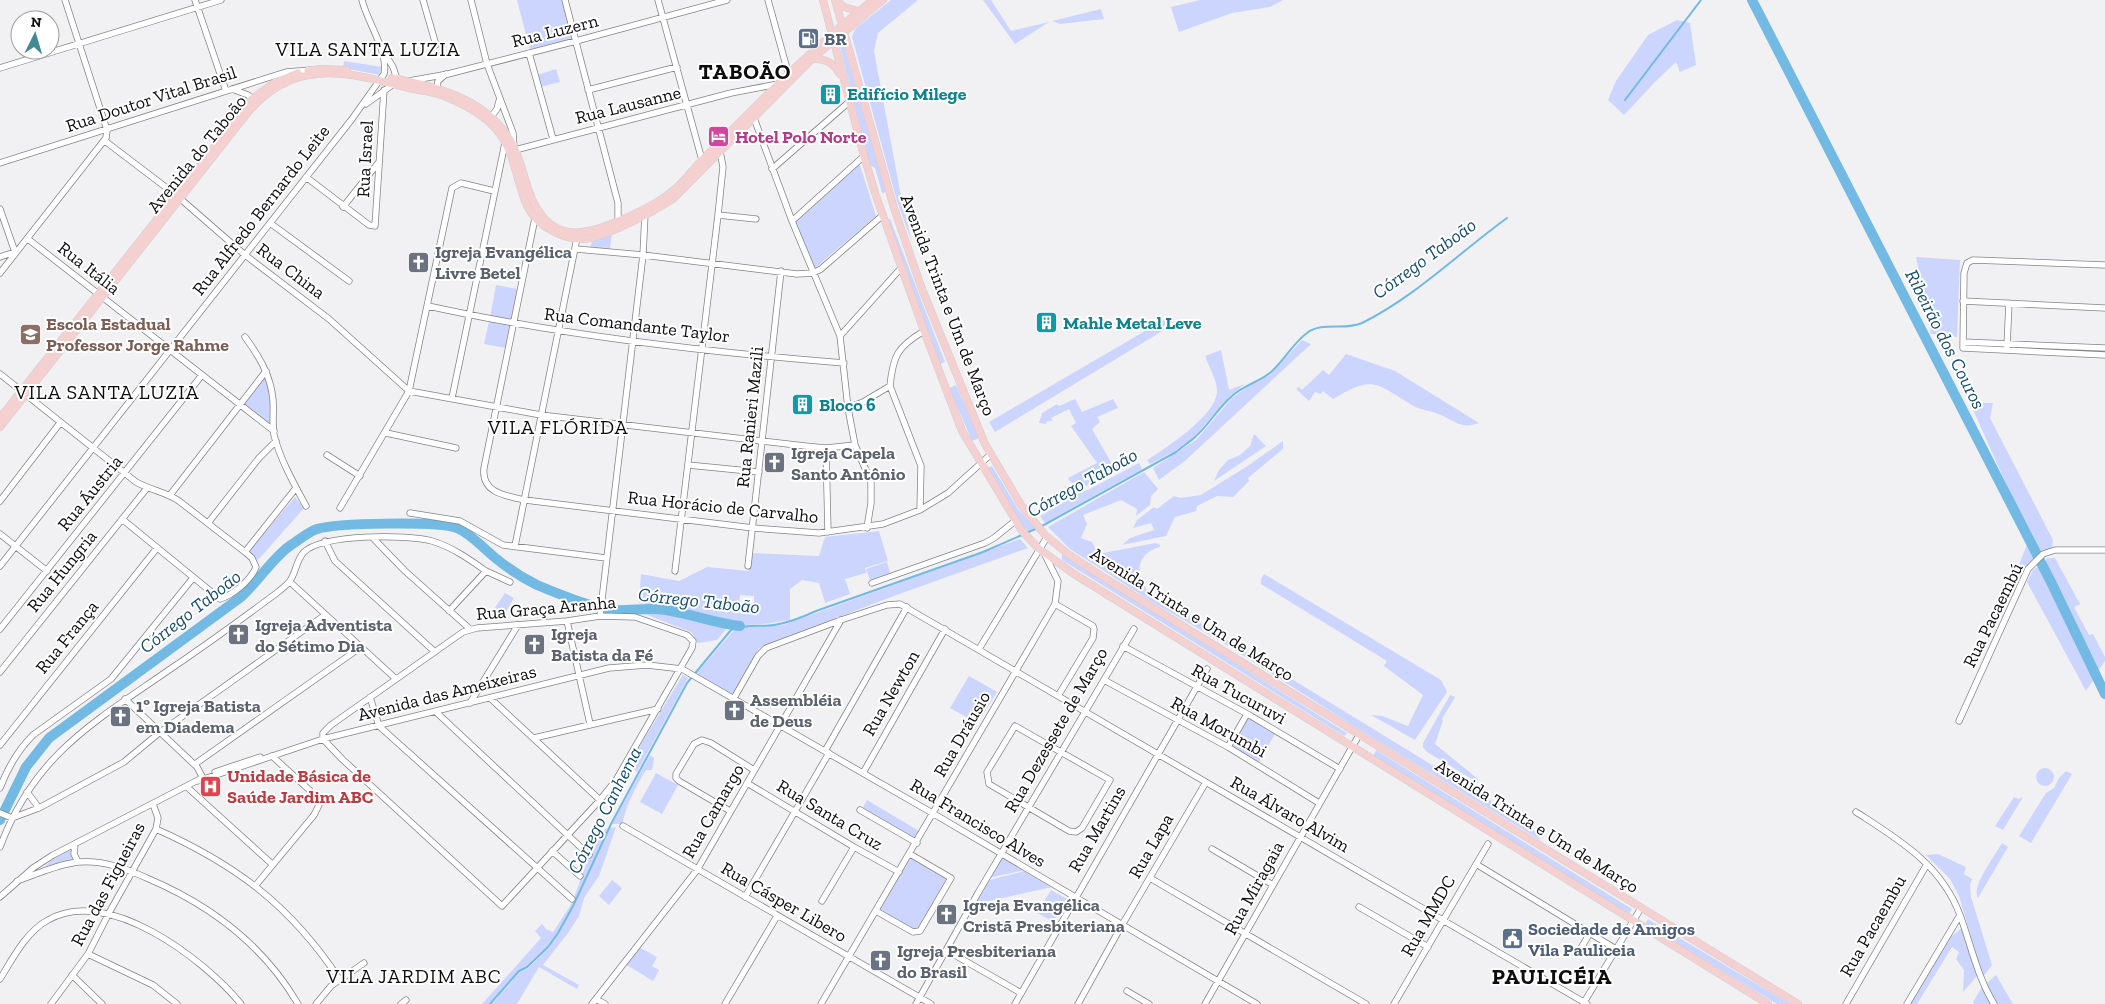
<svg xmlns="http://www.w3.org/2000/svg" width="2105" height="1004" viewBox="0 0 2105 1004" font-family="'Zilla Slab',serif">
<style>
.green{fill:#ccd5fe;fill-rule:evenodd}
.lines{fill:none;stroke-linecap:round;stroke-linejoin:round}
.stream{stroke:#72b9e3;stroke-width:2}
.river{stroke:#72b9e3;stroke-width:10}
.minor-casing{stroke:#838485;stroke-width:7}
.major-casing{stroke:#cfcfcf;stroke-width:8}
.minor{stroke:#fff;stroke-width:5.5}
.major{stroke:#f4d1d0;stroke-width:7}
.labels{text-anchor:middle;stroke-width:4;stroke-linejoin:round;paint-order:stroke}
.street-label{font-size:18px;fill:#0d0d0e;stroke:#fff}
.service-label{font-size:18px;font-weight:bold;fill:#4e5e75;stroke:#fff;text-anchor:start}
.culture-label{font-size:18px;font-weight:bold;fill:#0d838f;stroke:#fff;text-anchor:start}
.hotel-label{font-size:18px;font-weight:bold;fill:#b23c85;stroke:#fff;text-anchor:start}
.worship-label{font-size:18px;font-weight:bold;fill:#5b616d;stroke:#fff;text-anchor:start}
.education-label{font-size:18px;font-weight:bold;fill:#785e54;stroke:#fff;text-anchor:start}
.health-label{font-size:18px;font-weight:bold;fill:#be3a42;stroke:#fff;text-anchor:start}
.water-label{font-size:19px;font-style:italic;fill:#154d6a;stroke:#fff}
.quarter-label{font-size:20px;letter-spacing:1px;fill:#0d0d0e;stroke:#fff}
.district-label{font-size:22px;font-weight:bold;letter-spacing:1px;fill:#0d0d0e;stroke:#fff}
</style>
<rect width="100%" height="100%" fill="#f1f1f4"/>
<path class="green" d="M517,0h46l10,39 -43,11z
M891,0h27l-40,33 -4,18 26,140 12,52 -15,-42 -45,-164 3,-8z
M983,0h8l20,31 38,-9 -34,22z
M1200,0h83l-13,7 -38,6 -53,19 -8,-25z
M1101,9l3,10 -44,5 -8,-3z
M1677,20l13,3 6,42 -16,7 -4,-10 -20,19 -32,34 -16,-15 8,-19 32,-46z
M843,43l43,149 -4,1 -7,-25 -5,-3 -30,-118z
M344,61l38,6 -2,8 -37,-7z
M556,69l4,13 -20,5 -3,-12z
M859,162l17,54 -62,53 -19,-48z
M890,219l55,143 -5,2 -54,-144z
M612,234l-2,15 -20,-2 2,-5z
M1916,257l44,3 -3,77 -26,-3z
M496,285l22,4 -7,33 -21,-4z
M1169,317l5,7 -179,108 -6,-10z
M489,321l22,4 -5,23 -22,-4z
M1302,340l9,4 -125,116 -27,20 -6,-12 43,-28 36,-42 19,-14 19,-9z
M1221,350l8,40 16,-6 -14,11 -38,43 -18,13 -25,13 -3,-4c19,-12 67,-43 70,-67 1,-11 -8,-26 -12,-37z
M1346,354l49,17 84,52c-17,6 -22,0 -38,-8 -11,-5 -19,-4 -29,-10 -36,-21 -38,-31 -79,-6l-10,-8 -2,3 -6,-2 -6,9 -13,-12 3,-2 3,3 21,-20 6,5z
M267,373l4,12 2,43 -31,-24z
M956,385l23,53 -7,3 -23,-53z
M1075,399l7,13 31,-13 5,9 -21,9 3,5 -8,7 20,35 4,-2 3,5c-9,11 -42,30 -51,11l29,-15 -26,-37 5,-3 -7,-14 -18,9 2,3h-6l-1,3 -7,-1 3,-10 15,-9 2,2z
M1970,403h23l-3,15 63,122 -1,8 -26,20 -7,-3 11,-28z
M1254,434l12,12 -52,35 5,-11 9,-10 12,-5 10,-9z
M1283,441v8l-35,29 1,3 -16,16 -16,-1 -20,10 -1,5 -21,6 -9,19 -44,9 8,-7 24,-8 -3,-7 -18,5 4,-8 17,-13 3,2 17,-13 6,2 21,-3 45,-28z
M1139,463l3,6 -97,54 -5,-7 31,-18 -7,-12 14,6 10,-2z
M992,466l26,43 17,19 -7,3 -7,-7 -33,-56z
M1144,472l14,17 -7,7 -1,9 -14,11 1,-7 -16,-9 -38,15 4,9 -6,14 11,4 4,8 7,3 47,-9 6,-1 4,2v2c-23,6 -26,26 -12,44l369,226 20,16 3,7 -188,-115 -127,-81 -73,-42 -82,-53 -22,-22z
M295,497l9,11 -46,52 -9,-9z
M879,531l9,30 -23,7 1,5 -21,6 5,15 -25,9 -6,-20 -17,-3 -12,9v31c-22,3 -50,10 -71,-1l-80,-16 2,-29 38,7 28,-14 42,4 4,-18 66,3 6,-19zM740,595l14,1v16l-16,1z
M1020,539l8,9 -137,49 -132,51 -27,48 -36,-22 38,-44 7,-3 42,-2z
M1062,554l285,179 -3,3 -282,-176z
M2047,558h8l25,46 -6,3 15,28 4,-1 12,23v4l-8,11 -53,-108z
M887,562l3,11 -20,7 -4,-11z
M2039,566l55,113 -8,12 -59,-109 6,-12z
M1264,574l177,106 6,12 -32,48 -44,-25 11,1 26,10 15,-31 -39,-29 3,-5 -126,-77v-5z
M505,593l9,5 -10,17 -10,-6z
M649,612l36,5 42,11 -10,12 -19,3 -7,-11 -46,-18z
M683,675l5,3 -51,94 -9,-7z
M969,676l28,16 -15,24 -8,-5 -4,8 -20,-11z
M1450,695l5,2 -13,22 1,2 -8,23 43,35 -1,3 -50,-30 -4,-5v-4z
M1248,716l28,16 -18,32 -29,-17z
M1376,750l256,159 -3,5 -256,-158z
M650,755l4,3 -2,12h-6c-11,18 -19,33 -24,54h-10z
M2036 777a9 9 0 1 1 18 0a9 9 0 1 1-18 0Z
M2066,771l6,3 -41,69 -12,-7 27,-43 8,-5 5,-10z
M656,773l22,12 -16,29 -22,-12z
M2014,797l4,2 5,-2 -20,33 -8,-4z
M867,800l52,31 -6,9 -51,-31z
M616,827l-17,49 -15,22 -5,18 -11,17 -25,32 36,20 -2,4 -38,-22 -22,37h-25l28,-32 8,-4 21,-20 25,-43 36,-77z
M608,828l-35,77 -16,28 -10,14 -21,19 -7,4 -30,34h-7l59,-66 -6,-7 7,-7 4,5 7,3 19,-29 17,-47 6,-9 4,-14z
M2002,843l6,4 -30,51c-7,-12 17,-42 24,-55z
M73,847v11l3,3 -31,5 10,-9z
M1938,854l28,13 -2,7 8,5 -2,6 1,12 21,68 -9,12 -24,-81 -9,-17 -24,-24z
M1002,857l23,13 -36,8z
M911,859l6,1 33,18 -32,54 -39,-22 27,-46z
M1025,871l27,16 -76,17 13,-24z
M612,880l10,8 -13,17 -10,-9z
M1051,890l16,9 -13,23 -17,-9z
M1648,919l142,85h-13l-132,-80z
M1962,928l15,48 -14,16 1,-22 -8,-11 3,-7 -7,-5 -35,57h-8l39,-65z
M639,947l18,10 -5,9 7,4 -6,11 -28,-17z
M1996,975l17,29h-16l-11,-20z
M1982,987l9,17h-17l-1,-2z"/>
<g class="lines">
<path class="stream" d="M1625,100l76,-100
M1042,526l134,-74c6,-5 12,-9 18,-14 14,-12 24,-30 38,-42 12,-11 29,-15 39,-24 13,-11 22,-29 36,-39 15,-12 38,-2 55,-10 53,-26 98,-71 145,-105
M1026,533l12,-5
M490,1004l29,-33 8,-4 21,-20 10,-14 15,-27 38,-82 76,-141 44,-53c13,-6 29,-3 43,-5 15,-2 29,-8 42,-14l167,-59 39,-17"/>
<path class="river" d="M1752,0l299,582 54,112
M0,820l26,-53 23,-29 192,-141c17,-15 33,-41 50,-52 8,-5 17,-13 26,-16 19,-6 121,-8 140,-1 14,6 24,18 36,28 13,11 28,21 44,29 19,8 56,23 76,25 18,1 35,-3 53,0 25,4 49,13 74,16"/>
<defs>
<path id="minor" d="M195,0l31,91
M423,0l13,45
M471,0l16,64 26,69 1,14
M565,0l53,203v18
M658,0l44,160
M768,0l21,76
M529,53l24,86
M0,68l221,-68
M409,81l39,-7 128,-33 151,-41
M232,89l16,6 6,6
M437,89l1,-8 8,-7
M588,90l89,-23
M366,104l29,-21 2,-4 -4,-12 -12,-20
M491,117l6,-8 2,-8
M754,118l38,103 48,115 8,72 7,37 16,37v21l-4,25
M105,141l71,54 69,60 84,64 80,72 132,24 264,31 21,2 29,-3
M515,150l216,-57 47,-9
M0,163l286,-91 25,-2
M772,169l77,-67
M306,177l63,48 6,1 9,-136
M343,207l36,-45
M0,209l15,43 -15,5
M718,215l38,4
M535,218l-51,250c-3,25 22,28 41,32l228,28 66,5 64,-9 37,-14 28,-17 42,-38
M792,221l72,-65
M270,223l79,58
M28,239l246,192
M576,249l67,6 154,19 16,-1 8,-4 62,-54
M2105,265l-132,-5 -6,3 -3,10 -1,75 142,7
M0,273l106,-135 1,-8 -42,-130
M1963,301l142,7
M428,306c137,30 277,46 416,57
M840,336l61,-68
M245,337c14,19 26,39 28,63 1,11 -1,23 1,35 6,24 20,49 32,71
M1963,342l142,6
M2007,346l2,-43
M0,374l136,108c14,8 30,10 43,19l66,51 7,6 4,9c-5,13 -23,28 -36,32l-98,-80
M890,386l31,80 -1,44
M452,398l53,-255
M848,408l15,-6 27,-16c3,-30 7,-39 34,-55
M386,433l70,15
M826,448l2,84
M327,455l33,21
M688,465l71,7
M170,495l96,-124
M0,501l60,-78
M340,508l69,-117 43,-203 9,-5 33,8
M410,513l50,8 43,24 103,13
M208,523l51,-65 17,-17
M0,534l47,37
M373,538l32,33 65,58
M325,541l10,20 100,91
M515,546l62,-308
M245,552l51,-64
M0,566l352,-447 32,-45c5,-22 -17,-52 -22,-74
M748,566l33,-295
M486,571l24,11
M675,571l43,-356 5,-48 -3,-16
M290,582l106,97
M872,583l113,-40 9,-5 21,-17
M1055,604l38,22 1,3 -1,9 -35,58
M600,616l35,1 52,18 6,6 -1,7 -76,132 -16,20 -98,106 -160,-147 -19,-20v-6l8,-8 132,-93 14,-4 90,-7z
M600,616l43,-361 2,-41
M567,621l23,103
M0,629l202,-254
M1123,646l128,70 89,53
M979,649l68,-112
M0,672l147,-184
M1104,680l124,67 91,56
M370,697l9,29 193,173
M490,698l110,102
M734,698l24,-42 8,-8 75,-28 46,-15 13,-1 687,400
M125,699l72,68 7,13
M470,703l48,-78
M436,712l153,143
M1959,721l69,-152 15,-15 12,-4h50
M1015,726l95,54 -28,48 -6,4 -7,-1 -80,-47 -2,-12z
M534,738l124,-29
M0,745l157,-197
M1228,747l19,-33
M825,751l82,-144
M195,764l166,-117
M215,772l45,-15
M863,773l82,-144
M198,781l125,-42 286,-71 38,-3 35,4 252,145 323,190
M747,783l107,64 45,25
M187,787l85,77
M0,788c8,-21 17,-37 33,-53l78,-56 82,-101
M27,792l12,16
M860,810l57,33
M730,811l-51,-30 -3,-3v-4l18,-30 8,-4 9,3 43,27
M1856,812c43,28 85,52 104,103 11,30 17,61 34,89
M0,813l12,5 27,-10 85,-46 35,-29 166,-118
M623,826l308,178
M156,829c81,36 135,77 184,151
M75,844l-1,10 4,8
M0,847c34,-91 91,-123 166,-175 37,-25 73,-51 108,-77 5,-4 11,-8 15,-13 7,-8 7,-22 15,-30 19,-18 103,-18 128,-11 20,6 37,18 54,30l-37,40
M1212,849l61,36
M552,851l28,25
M1476,864l140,85
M1150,878l216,126
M17,881c20,-7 41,-17 62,-19 25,-2 48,7 70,17 61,26 115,67 149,125
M256,885l58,-70 5,-10 -2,-8 -45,-41
M0,897l33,-29 20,-13 147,-76
M745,897l84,-144
M822,901l32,-54
M1359,907l69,40
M876,911l37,21 7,-1 31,-53 -41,-24
M1581,948l9,-15
M946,950l75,43
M88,954l65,31 24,19
M72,975l30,29
M0,979c13,-21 26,-47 48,-59 59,-35 156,39 193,84
M1127,991l22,13
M596,999l9,5
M51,1004l37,-50 21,-41 47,-84 2,-11 -5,-14
M316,1004l15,-18 33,-23
M401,1004l5,-4
M592,1004l105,-134 144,-250
M725,1004l52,-88
M821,1004l234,-400 3,-23 -14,-28
M916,1004l62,-111 156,-264
M1015,1004l192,-335
M1078,1004l44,-79 84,-143
M1205,1004l154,-269
M1394,1004l94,-160
M1583,1004l58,-96
M1846,1004l81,-140
M1907,1004l53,-89"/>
<path id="major" d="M823,0l41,156 11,37 49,138 38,100 60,100 17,18 35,25 694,430
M835,0l59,208 28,81 63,155 36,61 24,30 23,19 40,26 690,424
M836,0l8,7 14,4
M812,59c14,-1 21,4 28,15
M308,71l12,-2 27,1
M392,78c48,9 101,23 123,71 7,16 10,34 17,50 22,48 57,35 96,18 17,-8 34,-16 48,-29 10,-8 17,-19 26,-28 25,-25 50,-50 75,-75 31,-30 62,-58 96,-85
M0,418l252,-319 22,-16 24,-10
M0,427l249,-316c15,-17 36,-32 60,-36 33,-6 68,5 100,13 14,3 27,4 40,10 16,7 36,18 47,31 19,22 20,52 31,77 10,21 40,37 64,32 24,-6 60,-25 82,-39l139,-140 71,-59"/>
</defs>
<use href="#minor" class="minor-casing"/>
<use href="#major" class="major-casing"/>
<use href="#minor" class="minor"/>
<use href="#major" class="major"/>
</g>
<defs>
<symbol id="fuel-square" viewBox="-11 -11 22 22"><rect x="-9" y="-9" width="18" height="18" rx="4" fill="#5c6f8a" stroke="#fff"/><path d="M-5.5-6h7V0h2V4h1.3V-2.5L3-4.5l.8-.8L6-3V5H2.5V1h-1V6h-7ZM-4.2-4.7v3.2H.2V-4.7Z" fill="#fff"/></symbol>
<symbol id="building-square" viewBox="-11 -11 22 22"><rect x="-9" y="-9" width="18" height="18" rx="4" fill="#0f9aa8" stroke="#fff"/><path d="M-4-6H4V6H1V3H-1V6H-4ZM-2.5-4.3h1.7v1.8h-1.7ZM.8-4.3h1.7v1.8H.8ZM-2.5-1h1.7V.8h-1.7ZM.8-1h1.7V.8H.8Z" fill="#fff"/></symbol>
<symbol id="hotel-square" viewBox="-11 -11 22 22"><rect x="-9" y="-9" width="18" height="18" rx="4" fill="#d1479c" stroke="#fff"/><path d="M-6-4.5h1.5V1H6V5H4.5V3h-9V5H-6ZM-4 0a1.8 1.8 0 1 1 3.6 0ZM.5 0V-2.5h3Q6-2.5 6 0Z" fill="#fff"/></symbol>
<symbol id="church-square" viewBox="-11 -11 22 22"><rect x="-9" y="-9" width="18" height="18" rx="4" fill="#6b7280" stroke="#fff"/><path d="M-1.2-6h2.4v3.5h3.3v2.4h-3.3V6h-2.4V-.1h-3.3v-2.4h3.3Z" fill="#fff"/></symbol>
<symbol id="school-square" viewBox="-11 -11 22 22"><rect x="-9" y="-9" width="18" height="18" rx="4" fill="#8d6e63" stroke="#fff"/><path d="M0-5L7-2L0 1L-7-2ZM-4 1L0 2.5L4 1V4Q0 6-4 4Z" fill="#fff"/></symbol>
<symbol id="hospital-square" viewBox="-11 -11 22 22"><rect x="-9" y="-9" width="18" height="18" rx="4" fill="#e0444e" stroke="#fff"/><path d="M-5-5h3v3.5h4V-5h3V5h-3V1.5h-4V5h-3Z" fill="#fff"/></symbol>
<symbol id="civic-square" viewBox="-11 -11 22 22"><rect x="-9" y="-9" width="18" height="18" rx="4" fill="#5c6f8a" stroke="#fff"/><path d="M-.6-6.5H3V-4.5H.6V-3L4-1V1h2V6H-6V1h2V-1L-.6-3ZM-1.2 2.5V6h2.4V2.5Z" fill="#fff"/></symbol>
</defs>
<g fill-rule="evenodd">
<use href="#fuel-square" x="796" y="26" width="25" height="25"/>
<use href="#building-square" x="818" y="82" width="25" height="25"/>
<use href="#hotel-square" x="706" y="124" width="25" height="25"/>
<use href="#church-square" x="406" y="250" width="25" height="25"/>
<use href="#building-square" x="1034" y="310" width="25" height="25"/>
<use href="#school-square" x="18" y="322" width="25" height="25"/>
<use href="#building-square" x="790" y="392" width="25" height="25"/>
<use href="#church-square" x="762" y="450" width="25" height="25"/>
<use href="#church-square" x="226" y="622" width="25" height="25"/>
<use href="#church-square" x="522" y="632" width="25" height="25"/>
<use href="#church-square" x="722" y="698" width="25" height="25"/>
<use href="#church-square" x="108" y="704" width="25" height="25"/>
<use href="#hospital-square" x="198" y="774" width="25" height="25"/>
<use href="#church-square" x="934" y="902" width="25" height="25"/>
<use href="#civic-square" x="1500" y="926" width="25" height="25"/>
<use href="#church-square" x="868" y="948" width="25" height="25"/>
</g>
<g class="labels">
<g class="street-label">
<text transform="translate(555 31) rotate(-14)" y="6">Rua Luzern</text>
<text transform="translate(151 99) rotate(-18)" y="6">Rua Doutor Vital Brasil</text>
<text transform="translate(628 105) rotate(-14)" y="6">Rua Lausanne</text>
<text transform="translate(197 154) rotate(-51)" y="6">Avenida do Taboão</text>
<text transform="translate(365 159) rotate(-87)" y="6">Rua Israel</text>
<text transform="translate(261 210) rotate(-52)" y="6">Rua Alfredo Bernardo Leite</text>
<text transform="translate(89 268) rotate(38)" y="6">Rua Itália</text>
<text transform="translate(291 271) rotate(37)" y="6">Rua China</text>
<text transform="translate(948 305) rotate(69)" y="6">Avenida Trinta e Um de Março</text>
<text transform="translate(637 325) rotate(7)" y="6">Rua Comandante Taylor</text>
<text transform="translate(750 417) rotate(-84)" y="6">Rua Ranieri Mazili</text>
<text transform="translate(90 493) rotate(-51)" y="6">Rua Áustria</text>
<text transform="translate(723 507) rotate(6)" y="6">Rua Horácio de Carvalho</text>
<text transform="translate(62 571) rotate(-51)" y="6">Rua Hungria</text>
<text transform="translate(546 608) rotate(-5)" y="6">Rua Graça Aranha</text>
<text transform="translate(1192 614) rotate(32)" y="6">Avenida Trinta e Um de Março</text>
<text transform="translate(1993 615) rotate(-64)" y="6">Rua Pacaembú</text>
<text transform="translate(67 637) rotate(-51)" y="6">Rua França</text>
<text transform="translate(447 693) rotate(-14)" y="6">Avenida das Ameixeiras</text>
<text transform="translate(891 693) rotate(-60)" y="6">Rua Newton</text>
<text transform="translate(1239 694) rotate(29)" y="6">Rua Tucuruvi</text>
<text transform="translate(1219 727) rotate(29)" y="6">Rua Morumbi</text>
<text transform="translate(1056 730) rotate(-60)" y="6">Rua Dezessete de Março</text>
<text transform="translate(962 734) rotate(-60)" y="6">Rua Dráusio</text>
<text transform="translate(713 811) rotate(-60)" y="6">Rua Camargo</text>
<text transform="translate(1290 814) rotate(30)" y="6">Rua Álvaro Alvim</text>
<text transform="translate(830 815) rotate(31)" y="6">Rua Santa Cruz</text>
<text transform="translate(978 823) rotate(31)" y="6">Rua Francisco Alves</text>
<text transform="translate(1537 826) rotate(32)" y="6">Avenida Trinta e Um de Março</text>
<text transform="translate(1097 829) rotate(-60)" y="6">Rua Martins</text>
<text transform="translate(1151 846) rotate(-60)" y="6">Rua Lapa</text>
<text transform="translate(108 884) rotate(-62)" y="6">Rua das Figueiras</text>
<text transform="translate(1254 888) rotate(-61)" y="6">Rua Miragaia</text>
<text transform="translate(784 902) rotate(30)" y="6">Rua Cásper Libero</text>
<text transform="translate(1428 916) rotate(-60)" y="6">Rua MMDC</text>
<text transform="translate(1873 926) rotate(-60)" y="6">Rua Pacaembu</text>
</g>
<g class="service-label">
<text x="824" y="45">BR</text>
<text x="1528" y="935">Sociedade de Amigos<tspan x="1528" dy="21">Vila Pauliceia</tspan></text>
</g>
<g class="culture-label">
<text x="847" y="100">Edifício Milege</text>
<text x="1063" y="329">Mahle Metal Leve</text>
<text x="819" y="411">Bloco 6</text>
</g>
<g class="hotel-label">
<text x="735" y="143">Hotel Polo Norte</text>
</g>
<g class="worship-label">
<text x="435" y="258">Igreja Evangélica<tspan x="435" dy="21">Livre Betel</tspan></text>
<text x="791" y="459">Igreja Capela<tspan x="791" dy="21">Santo Antônio</tspan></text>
<text x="255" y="631">Igreja Adventista<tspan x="255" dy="21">do Sétimo Dia</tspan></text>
<text x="551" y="640">Igreja<tspan x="551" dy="21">Batista da Fé</tspan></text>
<text x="750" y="706">Assembléia<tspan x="750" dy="21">de Deus</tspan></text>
<text x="136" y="712">1º Igreja Batista<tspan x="136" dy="21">em Diadema</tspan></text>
<text x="963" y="911">Igreja Evangélica<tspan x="963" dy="21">Cristã Presbiteriana</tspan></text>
<text x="897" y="957">Igreja Presbiteriana<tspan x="897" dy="21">do Brasil</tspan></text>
</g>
<g class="education-label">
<text x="46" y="330">Escola Estadual<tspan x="46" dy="21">Professor Jorge Rahme</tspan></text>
</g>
<g class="health-label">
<text x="227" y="782">Unidade Básica de<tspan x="227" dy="21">Saúde Jardim ABC</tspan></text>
</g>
<g class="water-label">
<text transform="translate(1424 258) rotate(-36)" y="7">Córrego Taboão</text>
<text transform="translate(1946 339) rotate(63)" y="7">Ribeirão dos Couros</text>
<text transform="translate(1082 482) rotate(-29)" y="7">Córrego Taboão</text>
<text transform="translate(699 600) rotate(6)" y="7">Córrego Taboão</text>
<text transform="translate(190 611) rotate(-38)" y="7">Córrego Taboão</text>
<text transform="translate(604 810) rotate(-63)" y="7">Córrego Canhema</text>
</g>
<g class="quarter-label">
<text x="368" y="56">VILA SANTA LUZIA</text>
<text x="107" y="399">VILA SANTA LUZIA</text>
<text x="558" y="434">VILA FLÓRIDA</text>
<text x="414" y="983">VILA JARDIM ABC</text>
</g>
<g class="district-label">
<text x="745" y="79">TABOÃO</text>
<text x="1552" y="984">PAULICÉIA</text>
</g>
</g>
<g transform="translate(35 35) rotate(5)"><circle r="24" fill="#ffffff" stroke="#9e9e9f"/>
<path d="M0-4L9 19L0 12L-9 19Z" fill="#448a94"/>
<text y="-8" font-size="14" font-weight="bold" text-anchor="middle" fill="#0d0d0e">N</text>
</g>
</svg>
